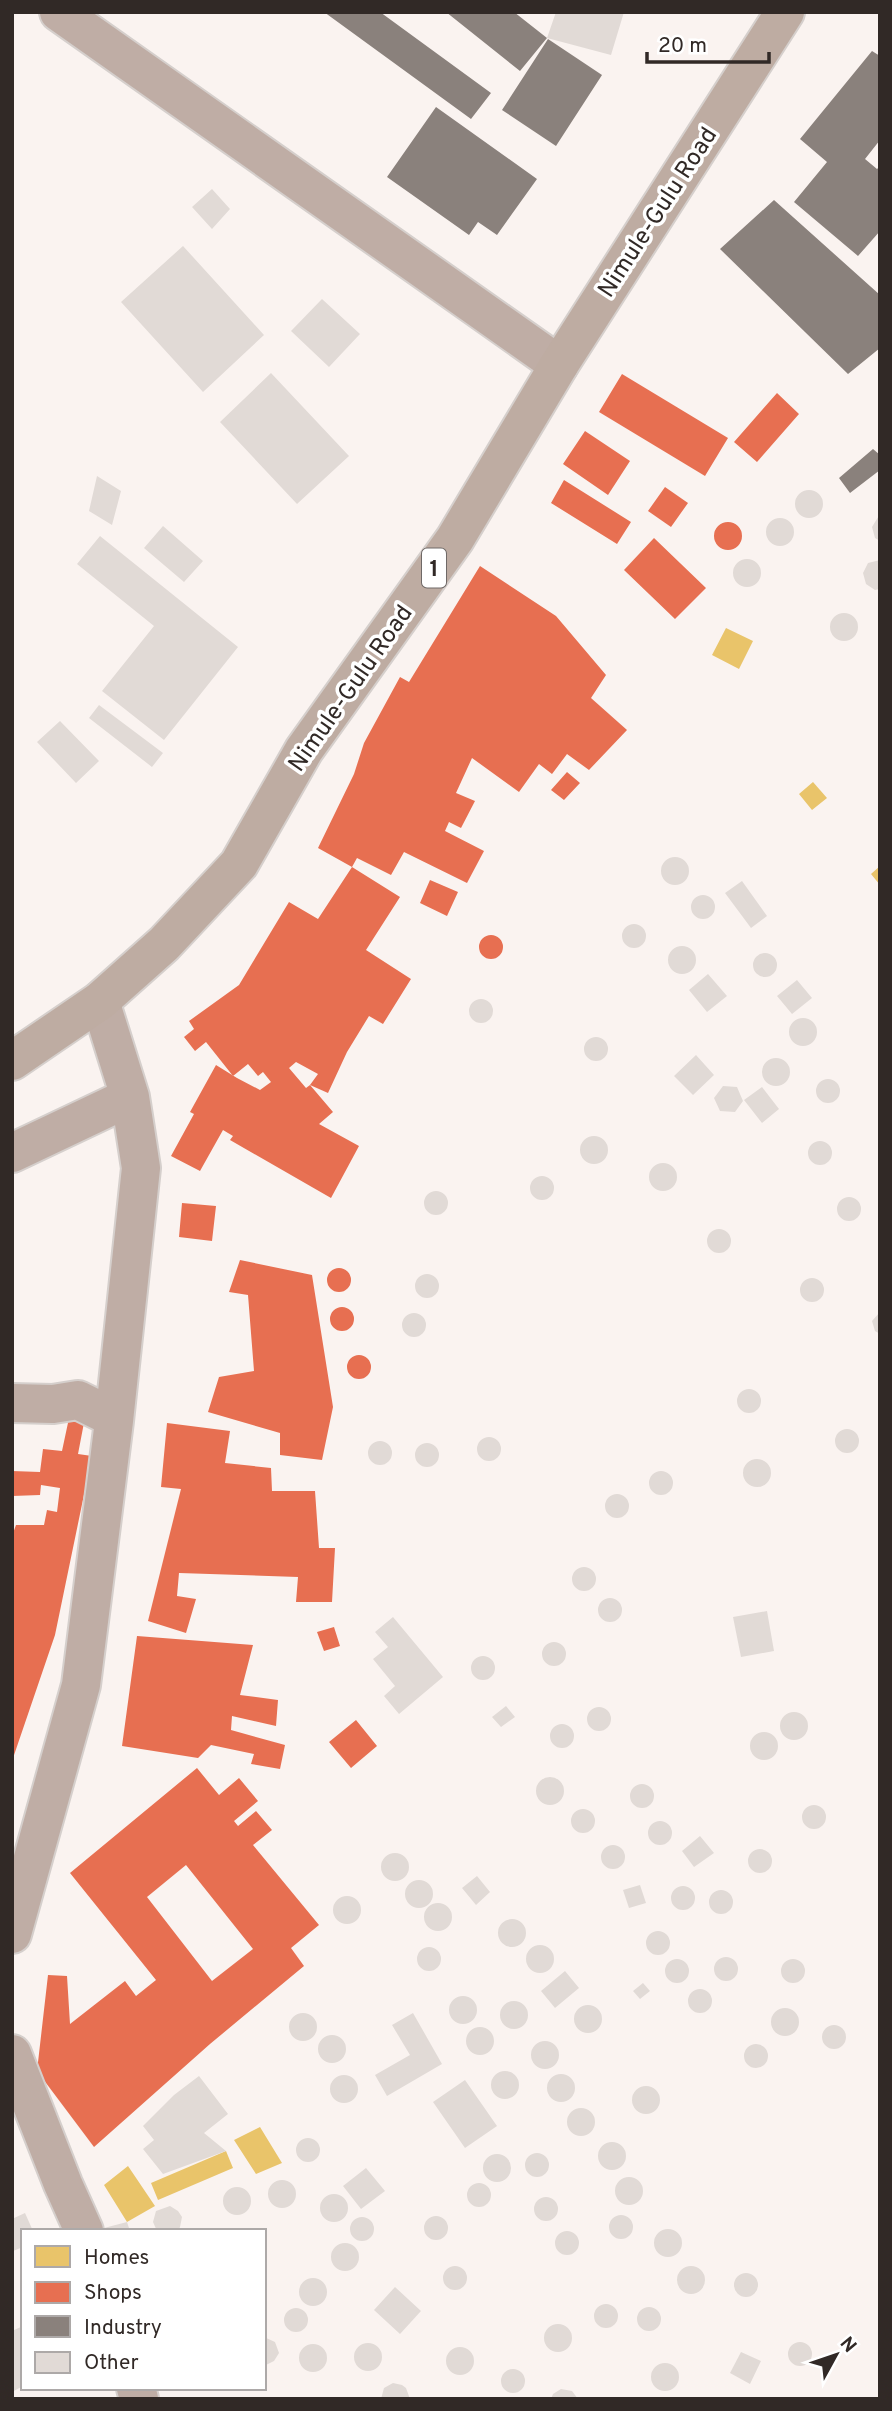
<svg xmlns="http://www.w3.org/2000/svg" width="892" height="2411" viewBox="0 0 892 2411" font-family="Overpass,sans-serif">
<style>
.homes{fill:#e9c46a}
.shops{fill:#e76f51;fill-rule:evenodd}
.industry{fill:#8a817c}
.building{fill:#e1dad6}
.lines{fill:none;stroke-linecap:round;stroke-linejoin:round}
.minor-casing{stroke:#d5cfcc;stroke-width:42}
.major-casing{stroke:#d5cfcc;stroke-width:42}
.minor{stroke:#bfada5;stroke-width:38}
.major{stroke:#beaca2;stroke-width:38}
.labels{text-anchor:middle;stroke-width:7;stroke-linejoin:round;paint-order:stroke}
.shield{fill:#fff;stroke:#6f6967;stroke-width:2}
.shield-label{font-size:23px;font-weight:bold;fill:#312926}
.street-label{font-size:24px;fill:#312926;stroke:#fff}
</style>
<rect width="100%" height="100%" fill="#faf3f0"/>
<path class="homes" d="M726,628l27,13 -14,28 -27,-14z
M813,782l14,16 -15,12 -13,-16z
M880,866v19l-9,-11z
M260,2127l22,36 -26,11 -22,-34z
M226,2151l7,17 -75,32 -7,-17z
M128,2166l27,40 -28,16 -23,-37z"/>
<path class="shops" d="M622,374l106,64 -23,38 -106,-64z
M777,393l22,21 -42,48 -23,-20z
M585,431l45,30 -22,34 -45,-31z
M564,480l67,42 -14,22 -66,-41z
M665,487l23,16 -17,24 -23,-16z
M714 536a14 14 0 1 1 28 0a14 14 0 1 1-28 0Z
M654,538l52,50 -31,31 -51,-49z
M480,566l76,50 50,59 -15,23 36,32 -38,40 -22,-16 -15,20 -13,-10 -20,28 -47,-34 -16,35 19,8 -14,27 -12,-6 -4,9 39,20 -17,32 -63,-31 -13,23 -34,-17 -5,9 -34,-19 36,-74 10,-31 36,-66 9,5z
M567,772l13,11 -16,17 -13,-10z
M352,867l48,30 -34,53 45,29 -28,45 -14,-8 -22,36 -19,41 -18,-8 8,-11 -22,-12 -7,6 17,20 4,-3 23,27 -14,12 40,22 -28,52 -101,-58 3,-4 -10,-6 -23,41 -29,-15 23,-42 -4,-2 26,-47 21,13 23,12 11,-8 -8,-10 -5,4 -10,-12 -15,12 -27,-34 -11,9 -11,-14 10,-8 -5,-8 50,-36 50,-83 29,17z
M430,880l28,12 -11,24 -27,-13z
M479 947a12 12 0 1 1 24 0a12 12 0 1 1-24 0Z
M182,1203l34,3 -4,35 -33,-4z
M240,1260l72,15 21,132 -11,53 -42,-5v-22l-72,-21 11,-35 35,-6 -6,-76 -19,-3z
M327 1280a12 12 0 1 1 24 0a12 12 0 1 1-24 0Z
M330 1319a12 12 0 1 1 24 0a12 12 0 1 1-24 0Z
M347 1367a12 12 0 1 1 24 0a12 12 0 1 1-24 0Z
M72,1404l15,3 -9,47 14,2 -37,179 -43,126v-225l4,-11h28l3,-15 10,2 3,-24 -19,-3 -1,10 -28,1v-25l28,1 3,-23 19,2z
M167,1423l63,8 -5,32 46,5 1,23h43l4,57h16l-3,54h-36l2,-25 -119,-4 -2,23 19,3 -10,34 -38,-12 33,-132 -20,-2z
M334,1627l6,19 -16,5 -7,-19z
M137,1636l116,9 -13,50 38,5 -2,26 -44,-10 -1,14 54,15 -5,24 -29,-5 3,-10 -43,-9 -13,13 -76,-12z
M356,1720l21,26 -26,22 -22,-26z
M197,1768l22,27 20,-17 19,23 -24,20 4,5 18,-15 16,19 -19,15 66,80 -28,23 13,18 -94,78 -116,103 -57,-76 11,-96 19,1 3,48 55,-43 11,15 20,-16 -86,-107zM186,1865l67,84 -41,32 -65,-84z"/>
<path class="industry" d="M324,12h56l111,81 -20,26z
M446,12h68l33,26 -27,33z
M548,39l54,36 -46,71 -54,-36z
M872,51l8,5v84l-15,19 12,10 3,-3v65l-22,25 -64,-54 33,-40 -27,-23z
M436,107l101,72 -40,56 -19,-13 -9,13 -82,-58z
M774,200l106,95v53l-32,26 -128,-125z
M873,449l7,6v15l-30,23 -11,-15z"/>
<path class="building" d="M556,12h68l-13,43 -64,-17z
M212,189l18,20 -18,20 -20,-22z
M183,246l81,89 -61,57 -82,-90z
M322,299l38,35 -31,33 -38,-36z
M271,373l78,83 -52,48 -77,-82z
M97,476l24,15 -9,34 -23,-14z
M795 504a14 14 0 1 1 28 0a14 14 0 1 1-28 0Z
M880,514v27l-5,-3 -3,-11z
M766 532a14 14 0 1 1 28 0a14 14 0 1 1-28 0Z
M163,526l40,35 -19,21 -40,-34z
M100,536l138,111 -74,93 -62,-49 52,-65 -77,-62z
M733 573a14 14 0 1 1 28 0a14 14 0 1 1-28 0Z
M880,560v29l-5,1 -9,-6 -3,-11 5,-10z
M830 627a14 14 0 1 1 28 0a14 14 0 1 1-28 0Z
M99,705l64,48 -11,14 -63,-49z
M60,721l39,40 -23,22 -39,-41z
M661 871a14 14 0 1 1 28 0a14 14 0 1 1-28 0Z
M742,881l25,35 -16,12 -26,-35z
M691 907a12 12 0 1 1 24 0a12 12 0 1 1-24 0Z
M622 936a12 12 0 1 1 24 0a12 12 0 1 1-24 0Z
M668 960a14 14 0 1 1 28 0a14 14 0 1 1-28 0Z
M753 965a12 12 0 1 1 24 0a12 12 0 1 1-24 0Z
M708,974l19,22 -20,16 -18,-22z
M797,980l15,18 -20,16 -15,-18z
M469 1011a12 12 0 1 1 24 0a12 12 0 1 1-24 0Z
M789 1032a14 14 0 1 1 28 0a14 14 0 1 1-28 0Z
M584 1049a12 12 0 1 1 24 0a12 12 0 1 1-24 0Z
M696,1055l18,20 -21,20 -19,-19z
M762 1072a14 14 0 1 1 28 0a14 14 0 1 1-28 0Z
M816 1091a12 12 0 1 1 24 0a12 12 0 1 1-24 0Z
M723,1086l14,1 6,14 -8,11 -15,-1 -6,-13z
M762,1087l17,22 -17,14 -18,-23z
M580 1150a14 14 0 1 1 28 0a14 14 0 1 1-28 0Z
M808 1153a12 12 0 1 1 24 0a12 12 0 1 1-24 0Z
M649 1177a14 14 0 1 1 28 0a14 14 0 1 1-28 0Z
M530 1188a12 12 0 1 1 24 0a12 12 0 1 1-24 0Z
M424 1203a12 12 0 1 1 24 0a12 12 0 1 1-24 0Z
M837 1209a12 12 0 1 1 24 0a12 12 0 1 1-24 0Z
M707 1241a12 12 0 1 1 24 0a12 12 0 1 1-24 0Z
M415 1286a12 12 0 1 1 24 0a12 12 0 1 1-24 0Z
M800 1290a12 12 0 1 1 24 0a12 12 0 1 1-24 0Z
M880,1312v22l-5,-3 -3,-10z
M402 1325a12 12 0 1 1 24 0a12 12 0 1 1-24 0Z
M737 1401a12 12 0 1 1 24 0a12 12 0 1 1-24 0Z
M835 1441a12 12 0 1 1 24 0a12 12 0 1 1-24 0Z
M477 1449a12 12 0 1 1 24 0a12 12 0 1 1-24 0Z
M368 1453a12 12 0 1 1 24 0a12 12 0 1 1-24 0Z
M415 1455a12 12 0 1 1 24 0a12 12 0 1 1-24 0Z
M743 1473a14 14 0 1 1 28 0a14 14 0 1 1-28 0Z
M649 1483a12 12 0 1 1 24 0a12 12 0 1 1-24 0Z
M605 1506a12 12 0 1 1 24 0a12 12 0 1 1-24 0Z
M572 1579a12 12 0 1 1 24 0a12 12 0 1 1-24 0Z
M598 1610a12 12 0 1 1 24 0a12 12 0 1 1-24 0Z
M767,1611l7,40 -33,6 -8,-40z
M393,1617l50,60 -44,37 -15,-18 11,-10 -22,-27 15,-12 -13,-15z
M542 1654a12 12 0 1 1 24 0a12 12 0 1 1-24 0Z
M471 1668a12 12 0 1 1 24 0a12 12 0 1 1-24 0Z
M506,1706l9,11 -14,10 -9,-10z
M587 1719a12 12 0 1 1 24 0a12 12 0 1 1-24 0Z
M780 1726a14 14 0 1 1 28 0a14 14 0 1 1-28 0Z
M550 1736a12 12 0 1 1 24 0a12 12 0 1 1-24 0Z
M750 1746a14 14 0 1 1 28 0a14 14 0 1 1-28 0Z
M536 1791a14 14 0 1 1 28 0a14 14 0 1 1-28 0Z
M630 1796a12 12 0 1 1 24 0a12 12 0 1 1-24 0Z
M802 1817a12 12 0 1 1 24 0a12 12 0 1 1-24 0Z
M571 1821a12 12 0 1 1 24 0a12 12 0 1 1-24 0Z
M648 1833a12 12 0 1 1 24 0a12 12 0 1 1-24 0Z
M700,1836l14,17 -20,14 -12,-16z
M601 1857a12 12 0 1 1 24 0a12 12 0 1 1-24 0Z
M748 1861a12 12 0 1 1 24 0a12 12 0 1 1-24 0Z
M381 1867a14 14 0 1 1 28 0a14 14 0 1 1-28 0Z
M477,1876l13,16 -14,13 -14,-17z
M405 1894a14 14 0 1 1 28 0a14 14 0 1 1-28 0Z
M640,1885l6,18 -17,5 -6,-18z
M671 1898a12 12 0 1 1 24 0a12 12 0 1 1-24 0Z
M709 1902a12 12 0 1 1 24 0a12 12 0 1 1-24 0Z
M333 1910a14 14 0 1 1 28 0a14 14 0 1 1-28 0Z
M424 1917a14 14 0 1 1 28 0a14 14 0 1 1-28 0Z
M498 1933a14 14 0 1 1 28 0a14 14 0 1 1-28 0Z
M646 1943a12 12 0 1 1 24 0a12 12 0 1 1-24 0Z
M526 1959a14 14 0 1 1 28 0a14 14 0 1 1-28 0Z
M417 1959a12 12 0 1 1 24 0a12 12 0 1 1-24 0Z
M714 1969a12 12 0 1 1 24 0a12 12 0 1 1-24 0Z
M781 1971a12 12 0 1 1 24 0a12 12 0 1 1-24 0Z
M665 1971a12 12 0 1 1 24 0a12 12 0 1 1-24 0Z
M565,1971l14,17 -24,20 -14,-17z
M643,1983l7,8 -10,8 -7,-8z
M688 2001a12 12 0 1 1 24 0a12 12 0 1 1-24 0Z
M449 2010a14 14 0 1 1 28 0a14 14 0 1 1-28 0Z
M500 2015a14 14 0 1 1 28 0a14 14 0 1 1-28 0Z
M574 2019a14 14 0 1 1 28 0a14 14 0 1 1-28 0Z
M771 2022a14 14 0 1 1 28 0a14 14 0 1 1-28 0Z
M289 2027a14 14 0 1 1 28 0a14 14 0 1 1-28 0Z
M413,2013l29,51 -55,32 -12,-21 35,-20 -18,-30z
M822 2037a12 12 0 1 1 24 0a12 12 0 1 1-24 0Z
M466 2041a14 14 0 1 1 28 0a14 14 0 1 1-28 0Z
M318 2049a14 14 0 1 1 28 0a14 14 0 1 1-28 0Z
M531 2055a14 14 0 1 1 28 0a14 14 0 1 1-28 0Z
M744 2056a12 12 0 1 1 24 0a12 12 0 1 1-24 0Z
M491 2085a14 14 0 1 1 28 0a14 14 0 1 1-28 0Z
M547 2088a14 14 0 1 1 28 0a14 14 0 1 1-28 0Z
M330 2089a14 14 0 1 1 28 0a14 14 0 1 1-28 0Z
M199,2076l29,38 -24,19 22,18 -63,23 -20,-25 11,-9 -11,-14 31,-31z
M465,2080l32,46 -32,22 -32,-46z
M632 2100a14 14 0 1 1 28 0a14 14 0 1 1-28 0Z
M567 2122a14 14 0 1 1 28 0a14 14 0 1 1-28 0Z
M296 2150a12 12 0 1 1 24 0a12 12 0 1 1-24 0Z
M598 2156a14 14 0 1 1 28 0a14 14 0 1 1-28 0Z
M525 2165a12 12 0 1 1 24 0a12 12 0 1 1-24 0Z
M483 2168a14 14 0 1 1 28 0a14 14 0 1 1-28 0Z
M366,2168l19,23 -24,18 -18,-23z
M615 2191a14 14 0 1 1 28 0a14 14 0 1 1-28 0Z
M268 2194a14 14 0 1 1 28 0a14 14 0 1 1-28 0Z
M467 2195a12 12 0 1 1 24 0a12 12 0 1 1-24 0Z
M223 2201a14 14 0 1 1 28 0a14 14 0 1 1-28 0Z
M320 2208a14 14 0 1 1 28 0a14 14 0 1 1-28 0Z
M534 2209a12 12 0 1 1 24 0a12 12 0 1 1-24 0Z
M170,2206l8,5 4,6 -2,10 -2,4h-21l-4,-9 3,-11z
M25,2213l8,18h-10v16l-10,4 -1,-32z
M609 2227a12 12 0 1 1 24 0a12 12 0 1 1-24 0Z
M424 2228a12 12 0 1 1 24 0a12 12 0 1 1-24 0Z
M350 2229a12 12 0 1 1 24 0a12 12 0 1 1-24 0Z
M127,2222l3,9h-26v-3z
M654 2243a14 14 0 1 1 28 0a14 14 0 1 1-28 0Z
M555 2243a12 12 0 1 1 24 0a12 12 0 1 1-24 0Z
M331 2257a14 14 0 1 1 28 0a14 14 0 1 1-28 0Z
M677 2280a14 14 0 1 1 28 0a14 14 0 1 1-28 0Z
M443 2278a12 12 0 1 1 24 0a12 12 0 1 1-24 0Z
M734 2285a12 12 0 1 1 24 0a12 12 0 1 1-24 0Z
M299 2292a14 14 0 1 1 28 0a14 14 0 1 1-28 0Z
M395,2287l26,24 -21,23 -26,-24z
M594 2316a12 12 0 1 1 24 0a12 12 0 1 1-24 0Z
M637 2319a12 12 0 1 1 24 0a12 12 0 1 1-24 0Z
M284 2320a12 12 0 1 1 24 0a12 12 0 1 1-24 0Z
M544 2338a14 14 0 1 1 28 0a14 14 0 1 1-28 0Z
M23,2326v60l-11,6v-61z
M264,2337l11,5 4,11 -5,8 -10,5z
M788 2354a12 12 0 1 1 24 0a12 12 0 1 1-24 0Z
M354 2357a14 14 0 1 1 28 0a14 14 0 1 1-28 0Z
M299 2358a14 14 0 1 1 28 0a14 14 0 1 1-28 0Z
M446 2361a14 14 0 1 1 28 0a14 14 0 1 1-28 0Z
M741,2352l20,9 -11,23 -20,-11z
M651 2377a14 14 0 1 1 28 0a14 14 0 1 1-28 0Z
M501 2381a12 12 0 1 1 24 0a12 12 0 1 1-24 0Z
M393,2383l9,2 4,3 4,11h-29l3,-11z
M561,2389l11,2 6,8h-27l2,-5z"/>
<g class="lines">
<defs>
<path id="minor" d="M59,12l500,353
M12,1153l118,-56
M12,1403l41,1 25,-4 26,13 10,8
M12,1934l69,-249 33,-264 27,-253 -11,-71 -30,-96
M12,2054l51,130 21,47
M136,2388l3,11"/>
<path id="major" d="M12,1061l88,-60 64,-57 75,-80 65,-114 151,-211 104,-174 226,-353"/>
</defs>
<use href="#minor" class="minor-casing"/>
<use href="#major" class="major-casing"/>
<use href="#minor" class="minor"/>
<use href="#major" class="major"/>
</g>
<g class="labels">
<rect class="shield" x="422" y="548.5" width="24" height="39" rx="5"/>
<g class="shield-label">
<text x="434" y="576">1</text>
</g>
<g class="street-label">
<text transform="translate(657 212) rotate(-57)" y="8">Nimule-Gulu Road</text>
<text transform="translate(350 688) rotate(-55)" y="8">Nimule-Gulu Road</text>
</g>
</g>
<rect width="892" height="2411" fill="none" stroke="#312926" stroke-width="28"/>
<rect x="21" y="2229" width="245" height="161" fill="#ffffff" stroke="#ada9a8" stroke-width="2"/>
<rect x="35" y="2246" width="35" height="21" fill="#e9c46a" stroke="#ada9a8" stroke-width="2"/>
<text x="84" y="2264" font-size="21" fill="#312926">Homes</text>
<rect x="35" y="2282" width="35" height="21" fill="#e76f51" stroke="#ada9a8" stroke-width="2"/>
<text x="84" y="2299" font-size="21" fill="#312926">Shops</text>
<rect x="35" y="2316" width="35" height="21" fill="#8a817c" stroke="#ada9a8" stroke-width="2"/>
<text x="84" y="2334" font-size="21" fill="#312926">Industry</text>
<rect x="35" y="2352" width="35" height="21" fill="#e1dad6" stroke="#ada9a8" stroke-width="2"/>
<text x="84" y="2369" font-size="21" fill="#312926">Other</text>
<g transform="translate(836 2355) rotate(50)" stroke="#ffffff" stroke-width="5" paint-order="stroke">
<path d="M0-5L12 26L0 18L-12 26Z" fill="#312926"/>
<text y="-10" font-size="19" font-weight="bold" text-anchor="middle" fill="#312926">N</text>
</g>
<path d="M647 52v10h122v-10" fill="none" stroke="#312926" stroke-width="3.5"/>
<text x="658" y="52" font-size="21" fill="#312926" stroke="#ffffff" stroke-width="5" paint-order="stroke">20 m</text>
</svg>
